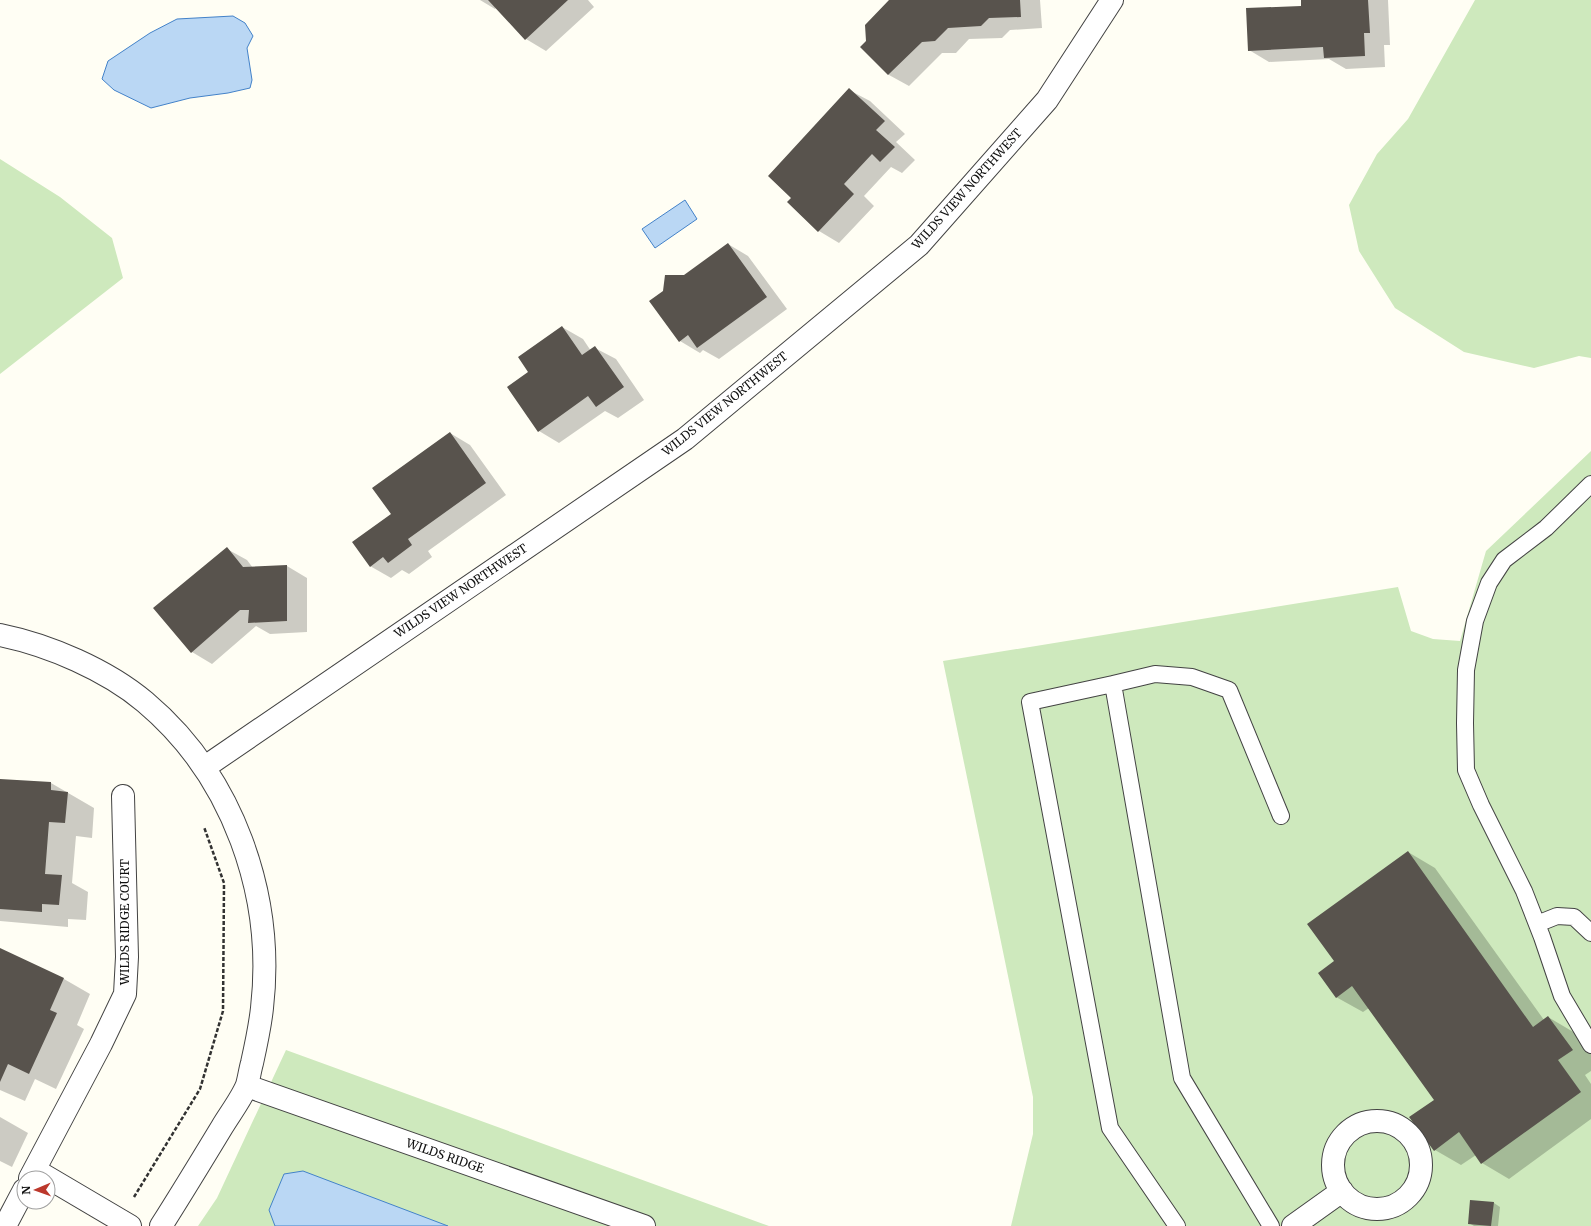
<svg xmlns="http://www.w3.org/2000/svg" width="1591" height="1226" viewBox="0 0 1591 1226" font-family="Merriweather,serif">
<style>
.green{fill:#cee9bd}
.water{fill:#bad7f4;stroke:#4382c9}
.shadow{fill:#0003}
.building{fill:#58534d}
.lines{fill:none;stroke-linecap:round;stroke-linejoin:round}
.service-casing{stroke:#434343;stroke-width:18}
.minor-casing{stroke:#434343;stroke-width:24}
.path{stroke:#323232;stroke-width:2.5;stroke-dasharray:4 2;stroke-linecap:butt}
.service{stroke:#fff;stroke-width:16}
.minor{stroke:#fff;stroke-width:22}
.labels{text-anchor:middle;stroke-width:4;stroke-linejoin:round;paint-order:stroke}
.street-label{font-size:12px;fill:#101010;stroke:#fff}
</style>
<rect width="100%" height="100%" fill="#fffef4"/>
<path class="green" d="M1475,0h116v358l-12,-2 -45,12 -70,-16 -69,-44 -36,-57 -10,-46 28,-51 31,-35z
M0,159l60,38 52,41 11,40 -123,96z
M1591,451v775h-580l22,-92v-37l-90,-436 455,-74 13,44 22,8 27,2 26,-90z
M286,1050l483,176h-571l19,-28z"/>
<path class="water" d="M233,16l12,7 8,13 -6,12 5,32 -2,8 -22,5 -38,5 -39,10 -37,-18 -12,-11 6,-18 42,-28 27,-14z
M685,200l12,19 -42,29 -13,-19z
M303,1171l145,55h-173l-6,-16 15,-36z"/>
<path class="shadow" d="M480,0h108l6,7 -48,44 -20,-12 -29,-32 -2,2z
M890,0h150l2,28 -32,2 -8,8 -33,1 -13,14h-14l-33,33 -20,-11 -28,-28 6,-6z
M1302,0h86l2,45h-6l1,22 -39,2 -17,-10 -60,3 -20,-12 53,-43z
M849,90l21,11 35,33 -9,8 19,18 -13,13 -11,-6 -27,29 10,10 -35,37 -20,-12 -26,-33z
M728,244l20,12 39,53 -68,50 -16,-9 -3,3 -20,-12 4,-65z
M562,327l21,12 8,12 4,-3 21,11 28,41 -26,18 -13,-7 -46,32 -20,-12 -9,-59z
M450,433l20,12 36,50 -78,56 4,6 -23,17 -7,-4 -11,8 -21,-12z
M227,549l20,11 6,8 34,-2 20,12v54l-37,2 -14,-8 -44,38 -20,-12 -37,-44z
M0,780l51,3 43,25 -2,30 -16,-2 -4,47 16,9 -2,28 -18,-1v8l-68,-6z
M1408,852l27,16 109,152 4,-3 27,16 16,21v17l-6,4 6,9v35l-82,60 -27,-16 -6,-8 -15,10 -26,-15v-50l-66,-92 -6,4 -27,-15 -1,-35z
M0,949l64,30 26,15 -13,31 7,4 -28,60 -21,-10 -10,22 -25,-11z
M0,1117l28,16 -16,34 -12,-6z
M1471,1201l23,2 6,4 -2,19h-24l-5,-3z"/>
<path class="building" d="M488,0h80l-43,40z
M889,0h131l1,17 -32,1 -8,8 -33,2 -13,13 -13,1 -34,33 -28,-28 6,-6 -1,-16z
M1301,0h67l2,33h-6l1,23 -41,2 -1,-11 -75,4 -2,-43 55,-2z
M849,88l36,33 -9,9 19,17 -15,15 -8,-8 -28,30 10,10 -36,38 -31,-30 4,-4 -23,-22z
M728,243l39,54 -70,51 -9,-13 -9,7 -30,-41 14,-10 2,-16h19z
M562,326l20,29 13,-9 29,41 -28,20 -8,-11 -50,36 -31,-45 21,-15 -10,-15z
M450,432l36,51 -78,56 4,6 -24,18 -5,-6 -13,10 -18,-25 39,-28 -19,-26z
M227,547l16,20 44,-2v56l-39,2 1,-13h-9l-49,43 -38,-45z
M0,779l51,3v8l17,2 -3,31 -16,-1 -4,52 17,1 -3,30 -17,-1v8l-42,-3z
M1408,851l125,176 15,-11 25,34 -15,10 23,32 -100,72 -22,-32 -25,19 -25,-34 25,-17 -82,-114 -16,12 -18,-25 16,-12 -27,-37z
M0,948l64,30 -14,32 7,3 -28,61 -21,-10 -8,18z
M1470,1200l24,2 -3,24 -23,-2z"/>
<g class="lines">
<defs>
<path id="service" d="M1591,484l-45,44 -42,32 -15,23 -14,38 -9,49 -1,53 1,47 15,35 43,86 18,46 20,59 29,49
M1113,684l42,-10 37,3 37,13 52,126
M1537,924l20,-8 17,1 17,16
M1177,1226l-67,-98 -80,-426 83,-18 69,394 89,148"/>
<path id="minor" d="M0,635c49,10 107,35 145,67 88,74 130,193 117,306 -2,19 -6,37 -10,55 -2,7 -3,15 -5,22 -5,13 -18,30 -25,42 -20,33 -40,66 -61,99
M205,767l480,-328 234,-194 128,-145 65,-100
M247,1086l397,140
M1333 1165a44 44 0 1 1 88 0a44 44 0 1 1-88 0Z
M35,1170l95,56
M30,1178l71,-134 24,-50 2,-37 -4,-161
M5,1226l19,-36
M1293,1226l49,-35"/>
</defs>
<use href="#service" class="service-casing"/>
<use href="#minor" class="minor-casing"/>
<path class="path" d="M134,1197l66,-108 23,-78 1,-128 -20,-56"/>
<use href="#service" class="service"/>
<use href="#minor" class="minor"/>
</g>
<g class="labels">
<g class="street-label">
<text transform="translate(967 189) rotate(-48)" y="4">WILDS VIEW NORTHWEST</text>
<text transform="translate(725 404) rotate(-39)" y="4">WILDS VIEW NORTHWEST</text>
<text transform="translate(461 591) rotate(-34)" y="4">WILDS VIEW NORTHWEST</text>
<text transform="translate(125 922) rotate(-90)" y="4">WILDS RIDGE COURT</text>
<text transform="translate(445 1156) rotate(19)" y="4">WILDS RIDGE</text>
</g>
</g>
<g transform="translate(36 1190) rotate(268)"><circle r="19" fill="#ffffff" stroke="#9f9f9f"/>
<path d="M0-3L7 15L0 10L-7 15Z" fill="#bc382c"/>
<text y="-6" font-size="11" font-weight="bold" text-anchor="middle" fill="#101010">N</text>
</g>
</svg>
